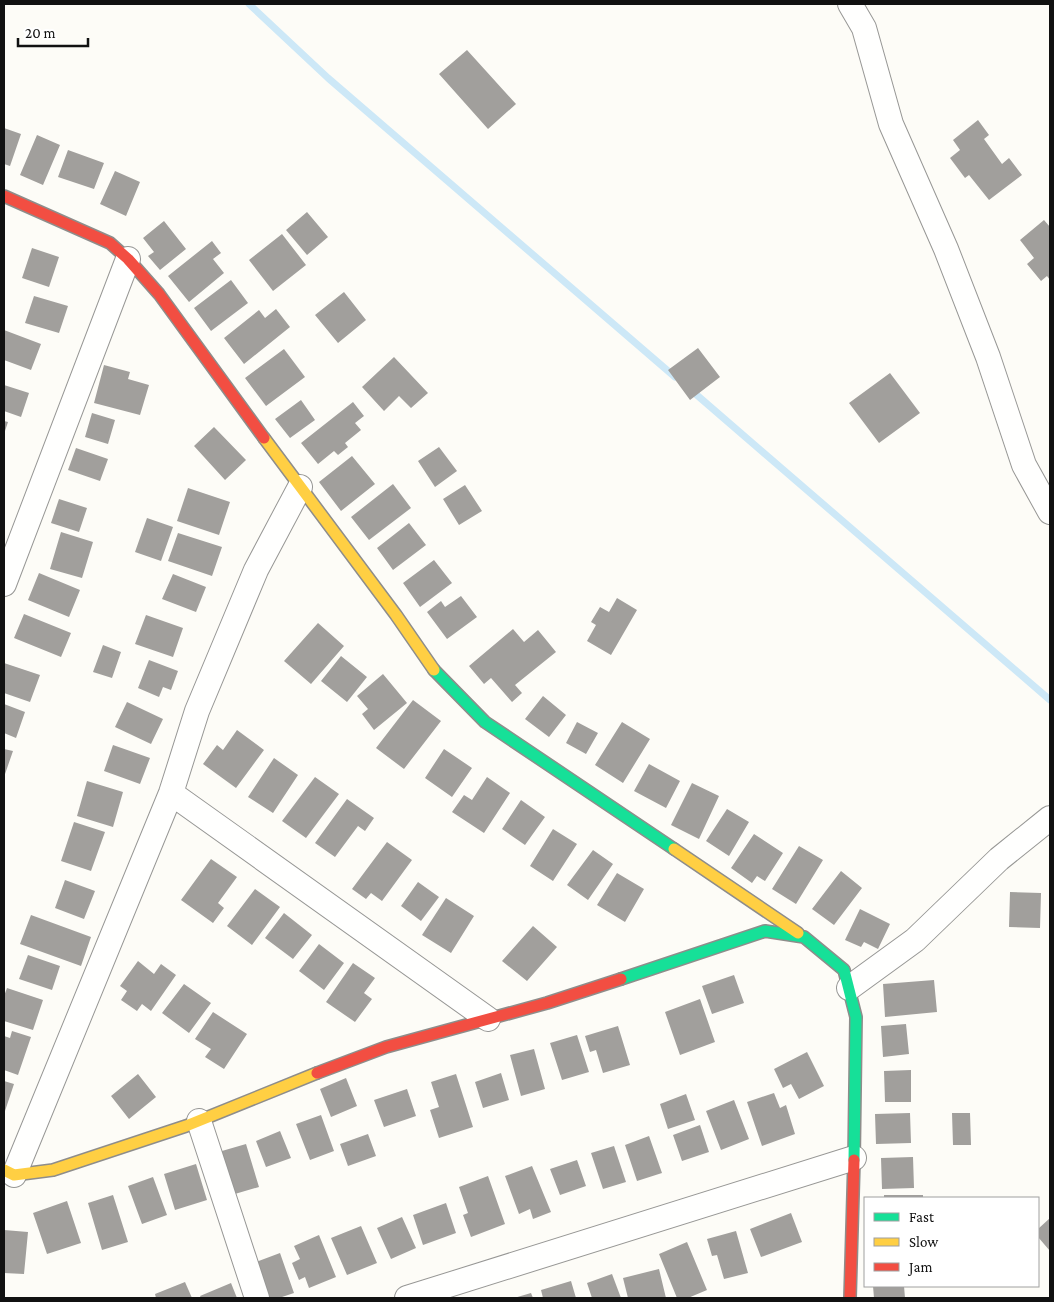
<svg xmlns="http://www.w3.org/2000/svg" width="1054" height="1302" viewBox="0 0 1054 1302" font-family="'Crimson Pro',serif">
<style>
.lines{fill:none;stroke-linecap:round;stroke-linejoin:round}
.stream{stroke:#cde8f7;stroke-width:7}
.building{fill:#a19f9c}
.street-casing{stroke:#979795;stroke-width:26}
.fast-casing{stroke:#8e8d8b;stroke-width:14}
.slow-casing{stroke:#8e8d8b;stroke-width:14}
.jam-casing{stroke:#8e8d8b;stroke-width:14}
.street{stroke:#fffffe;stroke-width:24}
.fast{stroke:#16e098;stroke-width:11}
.slow{stroke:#ffcf43;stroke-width:11}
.jam{stroke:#f24e42;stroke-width:11}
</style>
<rect width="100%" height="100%" fill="#fdfcf7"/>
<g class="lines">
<path class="stream" d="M249,4l79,74 347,299
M691,390l359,310"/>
</g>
<path class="building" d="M467,50l49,54 -28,25 -49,-55z
M978,120l11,15 -5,4 18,25 7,-6 13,17 -33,25 -20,-25 -4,3 -15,-20 10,-8 -7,-10z
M4,128l17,6 -11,32 -6,-2z
M37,135l23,10 -17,40 -23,-10z
M68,150l36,13 -10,26 -36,-12z
M115,171l25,11 -14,34 -26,-12z
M307,212l21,25 -21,18 -21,-25z
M1044,220l6,7v53l-3,-4 -6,5 -14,-17 7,-6 -14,-18z
M164,221l22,28 -26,21 -12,-14 6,-4 -11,-14z
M282,234l24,31 -33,26 -24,-31z
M212,241l9,12 -8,6 11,14 -35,29 -21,-26z
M32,248l27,9 -10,30 -27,-9z
M231,280l17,23 -37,28 -17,-23z
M344,292l22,28 -28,23 -23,-28z
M34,296l34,10 -9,27 -34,-10z
M276,309l14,18 -46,37 -20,-26 35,-28 6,8z
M4,330l37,14 -10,26 -27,-10z
M698,348l22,29 -30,23 -22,-30z
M284,349l21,28 -39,29 -21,-28z
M394,357l34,36 -17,15 -12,-12 -15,15 -22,-24z
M104,365l26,7 -2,7 21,6 -9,30 -46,-12z
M890,373l30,40 -41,30 -30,-40z
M4,385l25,8 -8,24 -17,-6z
M301,400l14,20 -25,18 -15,-19z
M353,402l11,14 -9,7 6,7 -16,13 3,4 -10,8 -4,-4 -16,13 -17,-21z
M92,413l23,7 -7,24 -23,-7z
M4,421l4,1 -4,12z
M214,427l32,33 -21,20 -31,-34z
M439,447l18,24 -22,16 -17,-26z
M76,448l32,11 -8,22 -32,-11z
M352,456l23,28 -34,27 -22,-29z
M393,484l18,24 -42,32 -18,-23z
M465,485l17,26 -23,14 -16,-26z
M188,488l42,14 -11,33 -42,-14z
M59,499l28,9 -8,24 -28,-9z
M147,518l26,9 -12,34 -26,-9z
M409,523l17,22 -33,25 -16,-22z
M61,532l32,10 -11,36 -32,-9z
M178,533l44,14 -10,29 -44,-15z
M434,560l18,23 -32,24 -17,-24z
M39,573l41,17 -11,27 -41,-17z
M173,574l33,13 -10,25 -34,-13z
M461,596l16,21 -30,22 -20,-27 14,-11 4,6z
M617,598l20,12 -26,45 -24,-14 9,-16 -5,-3 9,-15 9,5z
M24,614l47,19 -10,24 -47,-19z
M146,615l37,13 -10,29 -38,-13z
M318,623l26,23 -33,38 -27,-23z
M513,629l11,13 14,-12 18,22 -41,33 7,8 -10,9 -21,-24 -7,6 -15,-18z
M103,645l18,7 -9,26 -19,-6z
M341,656l26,21 -20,25 -26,-21z
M149,660l29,11 -7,19 -8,-3 -4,10 -21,-9z
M4,663l36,12 -10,27 -26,-9z
M383,674l24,29 -33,27 -12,-16 6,-5 -11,-13z
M543,696l23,19 -17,22 -24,-18z
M413,700l28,21 -37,48 -28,-21z
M127,702l36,17 -12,25 -36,-17z
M4,704l21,8 -9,26 -12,-5z
M577,722l21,11 -12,21 -20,-11z
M622,722l28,17 -27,44 -28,-18z
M237,730l27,20 -28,38 -33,-24 14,-19 6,5z
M113,745l37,13 -10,26 -36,-13z
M4,749l9,2 -9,26z
M444,749l28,19 -20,29 -27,-19z
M274,758l24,17 -25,38 -25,-16z
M649,764l31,17 -14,27 -32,-17z
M315,777l24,17 -33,44 -24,-17z
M487,777l23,16 -26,40 -32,-21 12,-17 8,5z
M87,781l36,11 -10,35 -36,-11z
M692,783l27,13 -20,43 -28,-14z
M347,799l27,19 -9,13 -7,-5 -23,31 -20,-14z
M521,800l24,17 -20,28 -23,-16z
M727,809l22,13 -20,34 -23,-15z
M74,822l31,10 -14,39 -30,-10z
M553,829l24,15 -24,37 -23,-15z
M754,834l29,19 -18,28 -8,-5 -5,7 -21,-15z
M387,842l25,18 -30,41 -11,-8 -5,6 -14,-10z
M799,846l24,14 -27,44 -24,-15z
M593,850l20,14 -25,36 -21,-15z
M211,859l26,18 -19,26 6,5 -11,15 -32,-23z
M841,871l21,17 -28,37 -22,-16z
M617,873l27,16 -19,33 -28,-17z
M65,880l30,11 -11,28 -29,-11z
M418,882l21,15 -18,24 -20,-15z
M255,889l25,18 -28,38 -25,-19z
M1010,892l31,1 -1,35 -31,-1z
M446,898l28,18 -23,37 -29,-18z
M860,909l30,15 -12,25 -14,-7 -3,5 -16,-7z
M284,913l28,22 -19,24 -28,-21z
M31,915l60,22 -10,29 -61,-22z
M533,926l24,21 -30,34 -25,-20z
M319,944l25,19 -20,27 -25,-19z
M28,955l32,11 -8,24 -33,-11z
M138,961l16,13 7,-10 15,11 -25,36 -9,-7 -5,7 -16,-11 6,-9 -7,-5z
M353,963l22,15 -11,15 8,6 -17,23 -29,-20z
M734,975l10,28 -32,11 -10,-28z
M934,980l3,32 -52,5 -2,-33z
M184,984l27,19 -22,30 -27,-20z
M7,988l36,12 -10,30 -29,-9v-25z
M700,999l15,43 -35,13 -15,-43z
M213,1012l34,22 -23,35 -19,-12 6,-8 -16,-10z
M906,1024l3,30 -26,3 -2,-31z
M618,1026l12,39 -27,8 -7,-23 -6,2 -5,-16z
M12,1031l19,6 -13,38 -14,-5v-34l6,2z
M577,1035l12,37 -27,8 -12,-37z
M534,1049l11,40 -24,7 -11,-41z
M807,1052l17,34 -25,13 -8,-15 -8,4 -9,-19z
M911,1070v32h-26l-1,-31z
M501,1073l8,27 -26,8 -8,-26z
M138,1074l18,23 -27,22 -18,-23z
M456,1074l17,53 -34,11 -9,-28 9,-3 -8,-25z
M346,1078l11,28 -26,11 -11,-28z
M4,1081l10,3 -10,30z
M407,1089l9,27 -32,11 -10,-27z
M774,1093l6,15 6,-3 9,29 -33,12 -15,-44z
M686,1094l9,26 -27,9 -8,-25z
M734,1100l15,39 -28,11 -15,-39z
M910,1113l1,30 -35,1 -1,-30z
M952,1113h18l1,32h-18z
M321,1115l13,36 -24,9 -14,-36z
M700,1125l9,27 -27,9 -9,-26z
M280,1131l11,27 -25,9 -10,-26z
M368,1134l8,22 -28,10 -8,-22z
M649,1136l13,37 -25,8 -12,-36z
M246,1144l13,43 -31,9 -13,-43z
M614,1146l12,36 -23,7 -12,-36z
M913,1157l1,31 -32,1 -1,-31z
M577,1160l9,26 -26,9 -10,-26z
M196,1164l11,36 -32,10 -11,-36z
M532,1166l19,46 -18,7 -3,-10 -11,5 -14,-38z
M488,1176l17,48 -34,13 -8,-22 5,-2 -9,-26z
M153,1177l14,38 -25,9 -14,-38z
M113,1195l15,47 -26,8 -14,-47z
M884,1195h39v3h-39z
M67,1201l14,42 -34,11 -14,-41z
M446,1203l10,30 -33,12 -10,-30z
M791,1213l11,29 -41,15 -11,-28z
M402,1217l14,31 -25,11 -14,-31z
M1050,1218v33l-12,-14v-8z
M361,1226l16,37 -30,12 -16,-37z
M4,1230l24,2 -4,42 -20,-1z
M736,1231l12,42 -24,6 -7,-24 -5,1 -5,-17z
M319,1235l17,42 -27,11 -4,-11 -6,3 -7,-17 8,-4 -6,-13z
M687,1242l20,48 -19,8h-11l-18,-44z
M280,1253l14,40 -15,5h-16l-12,-34z
M659,1269l7,29h-38l-5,-20z
M612,1274l9,24h-29l-5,-15z
M571,1281l5,17h-33l-2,-8z
M185,1282l7,16h-36l-1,-4z
M231,1283l6,15h-36l-1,-2z
M873,1286h31l1,12h-31z
M531,1293l2,5h-19z"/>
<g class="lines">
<defs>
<path id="street" d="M850,4l14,24 27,96 55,125 42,108 36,108 26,47
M4,584l124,-325
M171,793l317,226
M849,988l66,-48 84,-81 51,-41
M199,1121l58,177
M14,1175l157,-382 26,-82 59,-141 44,-83
M407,1298l447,-140"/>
<path id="fast" d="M434,670l51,52 189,127
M621,979l144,-48 39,6 40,33 12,47 -2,143"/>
<path id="slow" d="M264,438l132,177 38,55
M674,849l124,84
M4,1170l10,5 39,-5 133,-44 131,-53"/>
<path id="jam" d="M4,196l106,47 18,16 31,35 105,144
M317,1073l69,-26 161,-44 74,-24
M850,1298l4,-138"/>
</defs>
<use href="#street" class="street-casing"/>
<use href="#fast" class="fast-casing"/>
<use href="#slow" class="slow-casing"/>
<use href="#jam" class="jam-casing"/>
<use href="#street" class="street"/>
<use href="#fast" class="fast"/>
<use href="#slow" class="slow"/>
<use href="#jam" class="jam"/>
</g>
<rect width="1054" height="1302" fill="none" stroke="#111111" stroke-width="10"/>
<rect x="864" y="1197" width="175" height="90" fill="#ffffff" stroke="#a0a0a0"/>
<rect x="874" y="1213" width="25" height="8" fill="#16e098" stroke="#a0a0a0"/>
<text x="909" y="1222" font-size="15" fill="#111111">Fast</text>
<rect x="874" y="1238" width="25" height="8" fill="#ffcf43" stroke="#a0a0a0"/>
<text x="909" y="1247" font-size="15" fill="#111111">Slow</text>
<rect x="874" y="1263" width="25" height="8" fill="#f24e42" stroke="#a0a0a0"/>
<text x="909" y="1272" font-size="15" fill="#111111">Jam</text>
<path d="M18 38v8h70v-8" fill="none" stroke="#111111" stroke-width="2.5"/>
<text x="25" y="38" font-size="15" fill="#111111" stroke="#ffffff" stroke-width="4" paint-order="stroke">20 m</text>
</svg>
